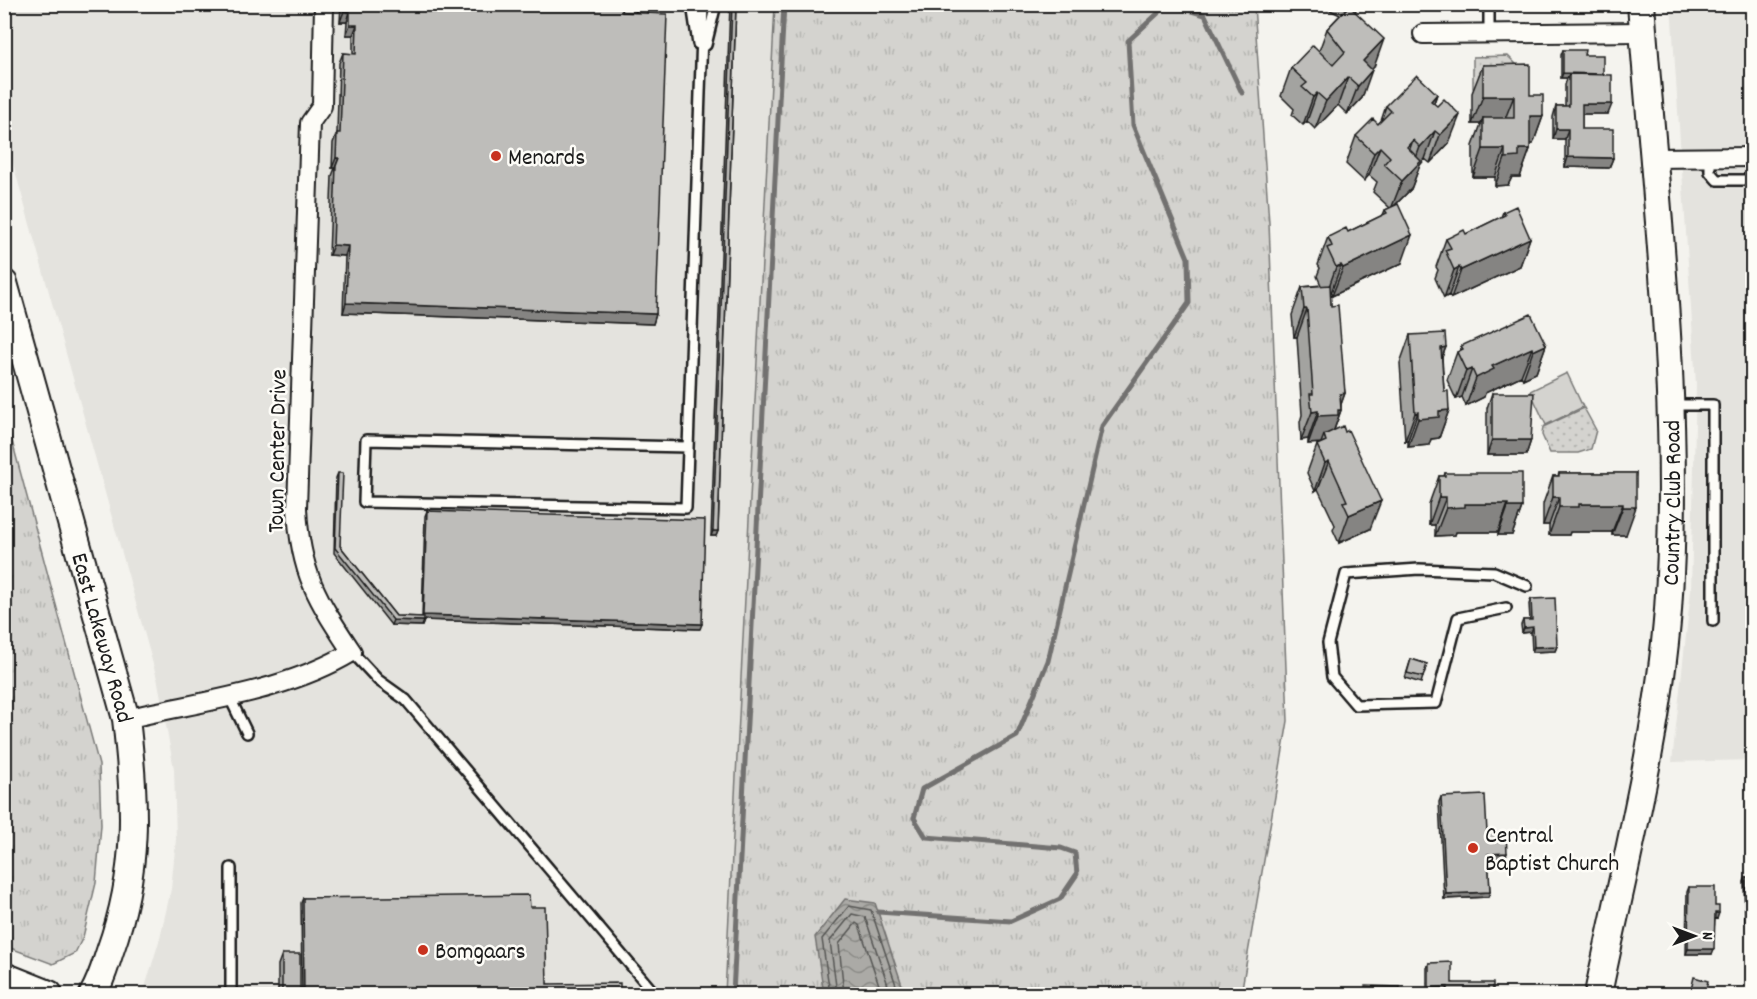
<svg xmlns="http://www.w3.org/2000/svg" width="1757" height="999" viewBox="0 0 1757 999" font-family="Dekko,sans-serif">
<style>
.built{fill:#e4e3de}
.grass{fill:url(#grass-tufts);stroke:#787876;stroke-width:1.5}
.park{fill:url(#park-dots);stroke:#787876;stroke-width:1.5}
.garden{fill:#d4d3cf;stroke:#787876;stroke-width:1.5}
.water{fill:url(#water-waves);stroke:#72716f;stroke-width:1.5}
.lines{fill:none;stroke-linecap:round;stroke-linejoin:round}
.shore{stroke:#555553;stroke-width:1.5}
.stream{stroke:#72716f;stroke-width:5}
.lane-casing{stroke:#1c1c1c;stroke-width:14}
.street-casing{stroke:#1c1c1c;stroke-width:22}
.secondary-casing{stroke:#1c1c1c;stroke-width:30}
.lane{stroke:#fdfcf7;stroke-width:9}
.street{stroke:#fdfcf7;stroke-width:18}
.secondary{stroke:#fdfcf7;stroke-width:26}
.wall{fill:#a3a3a0;stroke:#1c1c1c;stroke-width:1.5}
.shaded-wall{fill:#858482;stroke:#1c1c1c;stroke-width:1.5}
.building{fill:#bebdba;stroke:#1c1c1c;stroke-width:1.5}
.poi-dot{fill:#c8321e;stroke:#fdfcf7;stroke-width:2}
.labels{text-anchor:middle;stroke-width:5;stroke-linejoin:round;paint-order:stroke}
.poi-label{font-size:24px;fill:#1c1c1c;stroke:#fdfcf7;text-anchor:start}
.street-label{font-size:24px;fill:#1c1c1c;stroke:#fdfcf7}
</style>
<defs>
<pattern id="grass-tufts" width="24" height="20" patternUnits="userSpaceOnUse" patternTransform="scale(1.5)"><rect width="24" height="20" fill="#d4d3cf"/><path d="M3 7l-1-3M5 7V3M7 7l1-3M15 17l-1-3M17 17v-4M19 17l1-3" fill="none" stroke="#b5b5b1"/></pattern>
<pattern id="park-dots" width="8" height="8" patternUnits="userSpaceOnUse" patternTransform="scale(1.5)"><rect width="8" height="8" fill="#d4d3cf"/><path d="M2 2h.1M6 6h.1" fill="none" stroke="#b5b5b1" stroke-width="1.8" stroke-linecap="round"/></pattern>
<pattern id="water-waves" width="16" height="10" patternUnits="userSpaceOnUse" patternTransform="scale(1.5)"><rect width="16" height="10" fill="#abaaa6"/><path d="M0 5q4-4 8 0t8 0" fill="none" stroke="#8a8a86"/></pattern>
</defs>
<rect width="100%" height="100%" fill="#f4f3ee"/>
<filter id="ink" filterUnits="userSpaceOnUse"><feTurbulence type="fractalNoise" baseFrequency=".0167" numOctaves="2"/><feDisplacementMap in="SourceGraphic" scale="12" xChannelSelector="R" yChannelSelector="G"/><feConvolveMatrix kernelMatrix="1 2 1 2 8 2 1 2 1" color-interpolation-filters="sRGB"/></filter>
<g filter="url(#ink)">
<path class="built" d="M4,5h771l-50,989h-582l17,-56 11,-49 5,-50 -2,-70 -16,-87 -153,-547z
M1671,5h81v755l-80,2 19,-172 5,-206z"/>
<path class="grass" d="M775,5h479l15,218 19,498 -47,273h-516z
M5,415l94,350 2,60 -5,58 -13,54 -8,16 -22,11 -48,-18z"/>
<path class="park" d="M1508,56l13,13v18l-48,1v-31z
M1584,408l12,22 -5,19 -13,4h-28l-8,-18 1,-8z"/>
<path class="garden" d="M1567,373l16,34 -37,18 -16,-34z"/>
<path class="water" d="M845,899l30,4 30,91h-87l5,-6 -8,-51z"/>
<g class="lines">
<path class="shore" d="M826,994l3,-7 -7,-48 27,-33 22,4 28,84
M835,994l1,-8 -6,-45 22,-27 13,3 26,77
M844,994l-5,-50 17,-21 3,2 23,69"/>
<path class="stream" d="M1168,4l37,11 37,78
M878,912l133,9 49,-22 17,-25 -2,-21 -14,-5 -135,-11 -12,-19 8,-29 95,-53 31,-75 54,-235 87,-123 -1,-45 -55,-133 -5,-84 40,-37
M733,994l51,-990"/>
<defs>
<path id="lane" d="M692,4l6,40
M641,23l1,-19
M1489,34v-30
M706,45l10,-41
M1710,158v14l7,8h35
M1672,405h41v216
M688,447l-322,-7 -2,62 322,6 17,-504
M1506,608l-48,10 -22,85 -80,2 -24,-28 -4,-34 18,-69 73,-5 75,3 33,14
M352,652l26,28 28,20 249,294
M229,696l18,37
M231,868v126"/>
<path id="street" d="M1423,34l220,-2
M1652,158l100,-1
M126,719c75,-18 160,-27 226,-67 -35,-53 -52,-79 -55,-144l13,-385 12,-17 2,-102"/>
<g id="secondary">
<path id="s1" d="M4,283l122,436c10,84 13,151 -16,232 -5,15 -9,30 -17,43"/>
<path d="M4,976l45,18"/>
<path id="s2" d="M1598,994c26,-127 60,-254 70,-384 14,-202 -12,-404 -27,-606"/>
</g>
</defs>
<use href="#lane" class="lane-casing"/>
<use href="#street" class="street-casing"/>
<use href="#secondary" class="secondary-casing"/>
<use href="#lane" class="lane"/>
<use href="#street" class="street"/>
<use href="#secondary" class="secondary"/>
</g>
<path class="wall" d="M341,4h281v8l34,302 -3,10 -310,-11 2,-57 -16,-1 3,-79 3,-8h-3l1,-25 4,-10 2,-70 4,-10 10,1v-19h-7l1,-13h-7z
M730,4h6l-18,527 -2,5h-5z
M1327,4h32l-4,8 19,55 -3,2 -9,29 -15,16 -9,-9 -23,24 -8,-8 -4,4 -11,-10 2,-6 -13,-13 10,-28 28,-17 8,-22 13,-14 -14,-7z
M1563,50l21,5 19,19 5,40h-26v15l31,29 -4,10 -44,-1v-28h-12v-22l3,-11h9v-21l2,-7h-6v-23z
M1483,65l47,30 13,21 -10,28h-3v5l-10,28h-8l-4,8 -13,1v-9h-22v-31l8,-22h-9v-31z
M1437,94l-3,9 15,40 -19,20 -5,-4 -5,6 -9,24 -16,16 7,58 -70,33 -2,-3 1,13 14,87 -4,11v6l-7,20 36,99 -31,14 -6,-13 2,-5 -17,-36 -3,2 -8,-18 10,-28 4,-2 -13,1v-5l-7,1 -1,-18 2,-7 -5,-78h-3l-2,-22 10,-28 19,-2 -4,-9 3,-8 -2,-3 10,-28 20,-5 35,-17 2,-5 5,-2 -17,-16 4,-10 -8,-7 -5,6 -18,-17 10,-28 22,-12 3,-3 5,-15z
M1503,212l27,26 -10,28 -69,32 -2,-3 -5,3 -9,-20 3,-8 -2,-3 10,-28 20,-5 35,-17z
M1410,335l36,12 -4,10 2,34 5,19 -10,28 -8,1 -2,6 -21,2v-7l-3,1 -5,-78z
M1546,345l-10,28 -13,6 -2,-3 -36,17 -1,4 -18,9 -4,-9 -6,2 -9,-19 10,-28 3,-1 1,-5z
M1492,393l39,47 -5,15h-39v-47z
M1752,419v62h-2l-1,-53z
M338,473l2,73 56,70 26,1 3,-101 2,-5 273,118 -276,-9 -2,6 -31,-1 -57,-72 2,-75z
M1445,473l77,34 -10,28h-14v-3h-42l-1,3 -20,1v-11h-6v-21l10,-28h5z
M1559,473h77l-10,62h-14v-3h-42l-1,3h-20v-10h-6v-21l10,-28h5z
M1752,492v106h-2v-98z
M1531,599l26,47 -2,5 -23,1 -1,-20 -9,1 -1,-8 2,-5h7l-1,-16z
M1411,659l16,5 -6,19 -16,-5z
M1441,797l46,36 18,26h-17l2,33 -2,5 -44,2 -5,-97z
M1746,877h6v45h-7l-1,-40z
M1689,887l26,19 2,13 -2,-1 -3,36h-26l1,-62z
M303,898l227,9 17,77 73,10h-318l-1,-91z
M282,954l18,40h-22v-29z
M1429,963l23,20 41,11h-47v-1h-19v-25z"/>
<path class="shaded-wall" d="M344,11l6,1 -3,10h-7z
M350,25h7l-4,10h-7z
M1384,39l-10,28 -17,18 6,-24z
M1372,70l-10,28 -15,16 11,-28z
M1563,73l40,1 -2,5 -32,-5 -2,4h-6z
M1348,77l-10,28 -23,24 11,-28z
M1317,93l-10,28 -4,4 10,-28z
M1437,94l-10,28 4,-21z
M1483,96h31l-11,28 -20,-6 -2,6h-9z
M1582,104h30l-4,10h-30z
M1460,115l-11,28 -19,20 10,-28z
M1530,116h13l-10,28h-13z
M1556,129h12l-3,10h-12z
M1435,131l-10,28 -5,6 -9,24 -20,20 11,-28 9,-9 9,-25z
M1413,140l-10,28 4,-21z
M1380,147l-11,28 -5,6 10,-28z
M1483,149h22l-10,28h-22z
M1519,149h11l-10,28h-8l-4,8 -13,1 10,-28z
M1568,157l45,1 -4,10 -44,-1z
M336,158h3l-4,10h-3z
M1412,235l-10,28 -70,33 11,-28z
M1530,238l-10,28 -69,32 10,-28z
M333,245l15,1 -3,10 -16,-1z
M1341,265l-10,28 -5,2 10,-28z
M1459,267l-10,28 -5,3 10,-28z
M346,303l310,11 -3,10 -310,-11z
M1304,309h3l-10,28h-3z
M1546,345l-10,28 -13,6 10,-28z
M1446,347l-11,28 6,-27z
M1532,348l-11,28 -36,17 -1,4 -18,9 10,-28 16,-12z
M1472,369l-10,28 -6,2 10,-28z
M1345,393l-6,17h2l-10,28 -5,3 -2,-6 -3,8 -13,1 10,-28 22,-22z
M1449,410l-10,28 -8,1 -2,6 -21,2 10,-28 21,-8z
M1318,411l-10,28 -7,1 11,-28z
M1418,412l-10,28 -3,1 10,-28z
M1492,440h39l-5,15h-39z
M1329,461l-11,28 -3,2 10,-28z
M1752,472v9h-2z
M1439,497h7l-11,28h-6z
M1553,497h6l-10,28h-6z
M1381,501l-11,28 -31,14 10,-28z
M1465,504h43l-10,28h-42l-1,3 -20,1 11,-28z
M1579,504h44l-11,28h-42l-1,3h-20l10,-28z
M1508,507h14l-10,28h-14z
M1623,507h13l-10,28h-14z
M713,531h5l-2,5h-5z
M423,615l279,9 -2,5 -279,-9z
M393,620l31,1 -2,5 -31,-1z
M1533,627l-2,5 -9,1 2,-5z
M1557,646l-2,5 -23,1 2,-5z
M1507,853l-2,6h-19l2,-5z
M1490,892l-2,5 -44,2 2,-5z
M1715,913h4l-2,6 -4,-1z
M1746,917h6v5h-7z
M1688,949h26l-2,5h-26z
M1448,987l-2,6h-19l2,-5z"/>
<path class="building" d="M344,4h278v8l45,2 -11,300 -310,-11 2,-57 -15,-1 3,-79 3,-8h-3l1,-25h3l3,-80 13,1 1,-29h-7v-13l-6,-1z
M732,4h4l-18,527h-5z
M1349,6l35,33 -21,22 9,9 -14,16 -10,-9 -22,24 -9,-8 -4,4 -11,-10 5,-4 -16,-15 22,-23 20,20 12,-13 -18,-23z
M1563,50h22l-1,5h19v19l-40,-1z
M1530,64v31h13v21h-13v33h-11v8l-14,1v-9h-22v-31h31v-22h-31v-31z
M1569,74l43,1v29h-30v25h31v29l-45,-1v-28h-12v-23h13z
M1417,75l20,19 -6,7 6,5 7,-7 16,16 -20,20 -5,-4 -15,16 -7,-7 -6,7 14,14 -19,20 -18,-17 6,-7 -10,-10 -6,6 -18,-17 17,-17 5,5 13,-13 -5,-5z
M1398,204l14,31 -69,33 -2,-3 -5,2 -9,-19 5,-2 -4,-9 18,-9 2,4 39,-19 -2,-3z
M1516,206l14,32 -69,32 -2,-3 -5,3 -9,-20 6,-2 -5,-9 18,-9 2,4 39,-19 -2,-3z
M1330,285l1,21 7,-1 7,88 -5,1 1,16h-3v5l-20,1v-5l-6,1 -2,-18h3l-6,-85h-3l-2,-22z
M1531,314l15,31 -13,6 -1,-3 -40,18 2,3 -18,9 -4,-9 -6,2 -9,-19 6,-3 -2,-3z
M1445,333l1,14 -5,1 3,43h4l1,19 -10,1v6l-21,2v-7l-3,1 -5,-78z
M1492,393h42l-3,47h-39z
M1343,426l2,6 3,-2 33,71 -32,14 -6,-13 4,-1 -18,-40 -4,2 -8,-18 9,-4 -2,-6z
M338,473h5l-3,73 56,70 28,1v4l-31,-1 -58,-72z
M1445,473h77v34h-14v-3h-43v3l-19,1v-11h-7v-21h6z
M1559,473h77v34h-13v-3h-44v3h-20v-10h-6v-21h6z
M427,511l278,9 -3,104 -279,-9z
M1555,598l2,48 -23,1 -1,-20 -9,1 -1,-8h9l-1,-21z
M1411,659l16,5 -4,13 -16,-4z
M1485,795l2,38 19,-1 1,21 -19,1 2,38 -44,2 -5,-97z
M1746,877h6v40h-6z
M1689,887h26v19h4v7h-4l-1,36h-26z
M529,895l1,12h15l2,77 73,-1v11h-316l-1,-96z
M282,954h18v40h-18z
M1452,962v21h41v11h-45v-7l-19,1v-25z
M1694,977l14,4 -2,8 9,2v3h-25z
M1365,986l35,1 -1,7h-35z"/>
</g>
<g class="poi-dot">
<circle cx="496" cy="156" r="6"/>
<circle cx="1473" cy="848" r="6"/>
<circle cx="423" cy="950" r="6"/>
</g>
<g class="labels">
<g class="poi-label">
<text x="508" y="164">Menards</text>
<text x="1485" y="842">Central<tspan x="1485" dy="28">Baptist Church</tspan></text>
<text x="435" y="958">Bomgaars</text>
</g>
<g class="street-label">
<text transform="translate(276 451) rotate(-89)" y="8">Town Center Drive</text>
<text dy="8" stroke="none"><textPath href="#s2" startOffset="498">Country Club Road</textPath></text>
<text dy="8" stroke="none"><textPath href="#s1" startOffset="368">East Lakeway Road</textPath></text>
</g>
</g>
<rect width="1757" height="999" fill="none" stroke="#fdfcf7" stroke-width="24"/>
<rect x="12" y="12" width="1733" height="975" fill="none" stroke="#1c1c1c" stroke-width="2" filter="url(#ink)"/>
<g transform="translate(1694 936) rotate(90)" stroke="#fdfcf7" stroke-width="4.5" paint-order="stroke">
<path d="M0-4.5L10 22L0 15L-10 22Z" fill="#1c1c1c"/>
<text y="-9" font-size="16" font-weight="bold" text-anchor="middle" fill="#1c1c1c">N</text>
</g>
</svg>
